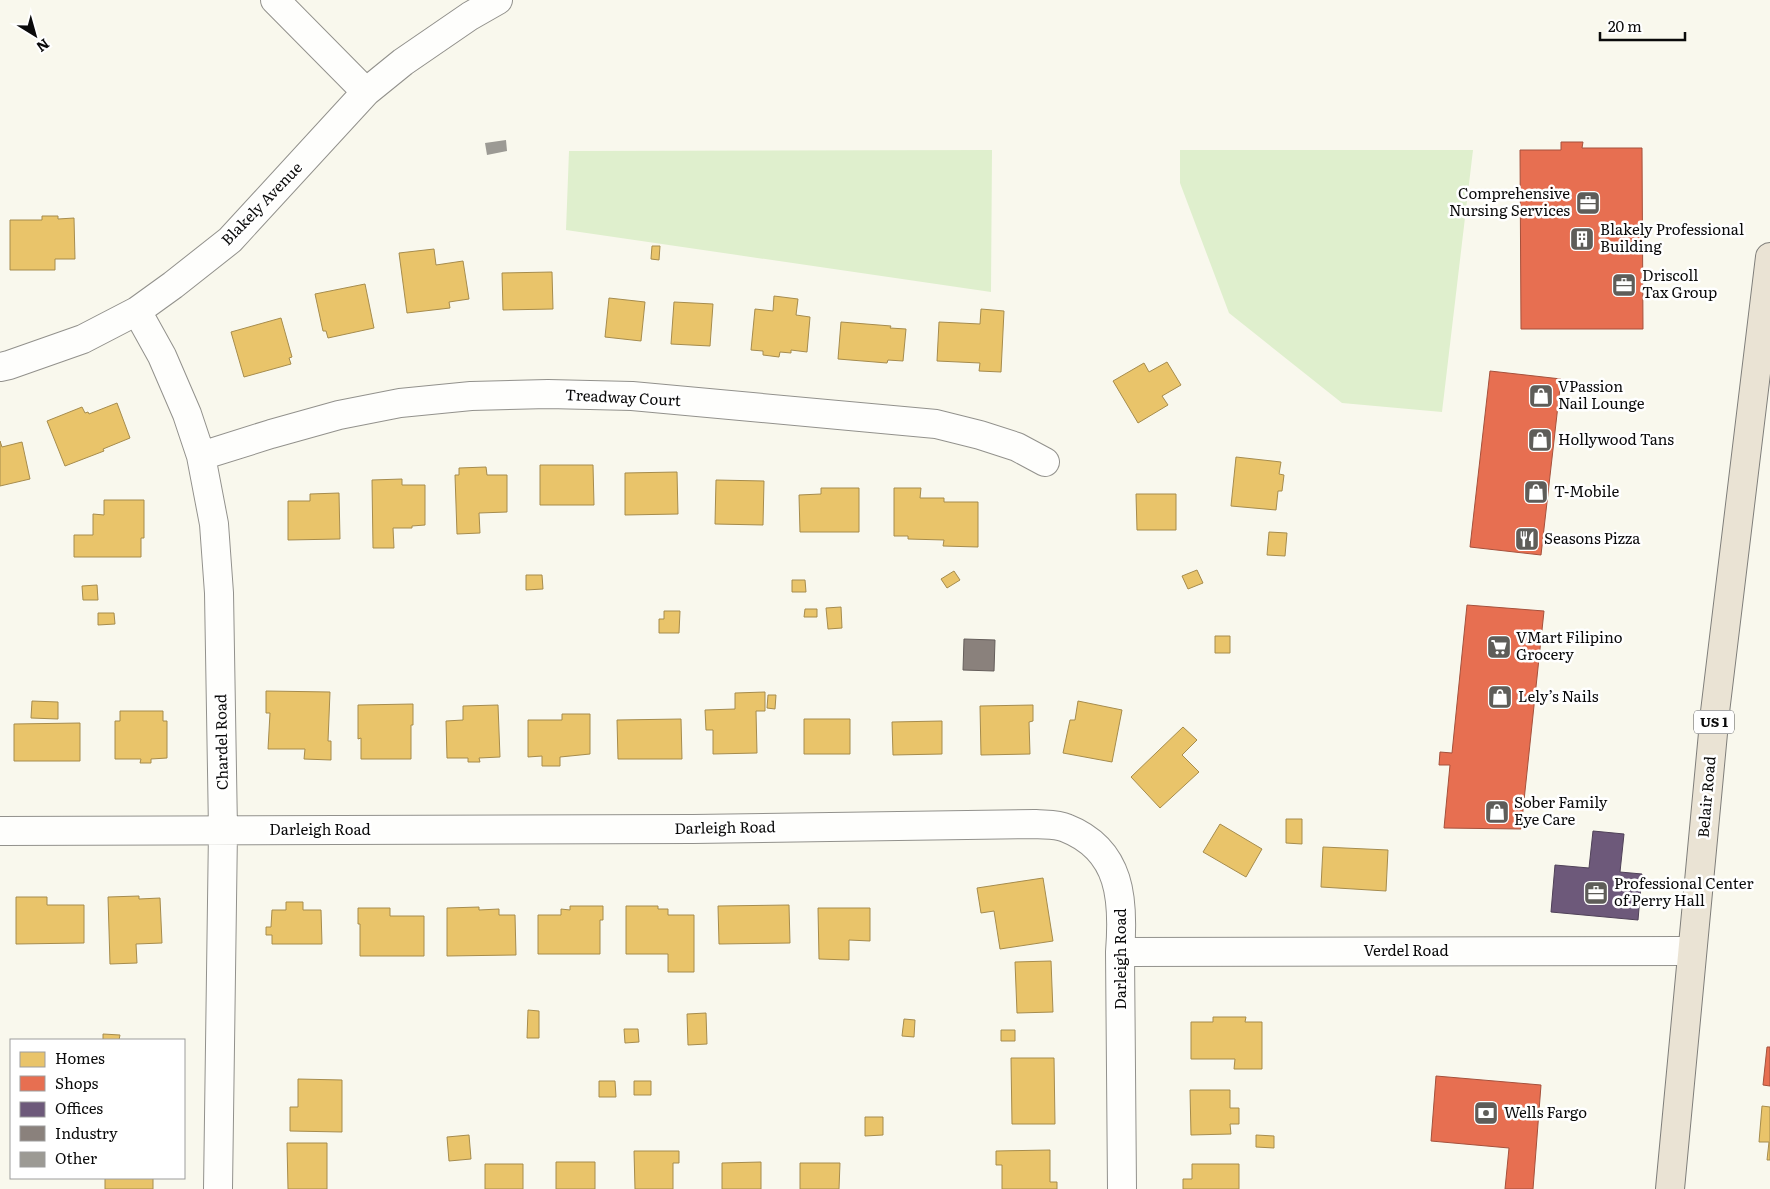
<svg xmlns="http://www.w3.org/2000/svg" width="1770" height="1189" viewBox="0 0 1770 1189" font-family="Literata,serif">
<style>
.green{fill:#dfefcd}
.homes{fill:#e9c46a;stroke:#a68c4d}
.shops{fill:#e76f51;stroke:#a5513c}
.offices{fill:#6d597a;stroke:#4f4158}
.industry{fill:#8a817c;stroke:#645d5a}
.building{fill:#9c9a94}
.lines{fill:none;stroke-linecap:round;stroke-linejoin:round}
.minor-casing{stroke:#92918c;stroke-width:30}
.trunk-casing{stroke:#7f7e7a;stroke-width:30}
.minor{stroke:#fefefc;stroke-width:28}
.trunk{stroke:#eae3d4;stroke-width:28}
.labels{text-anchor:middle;stroke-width:5;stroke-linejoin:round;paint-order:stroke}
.shield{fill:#fff;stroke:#545454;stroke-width:1}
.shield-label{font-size:14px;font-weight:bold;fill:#0a0a0a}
.poi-label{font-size:15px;fill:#0a0a0a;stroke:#fff;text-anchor:start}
.street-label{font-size:15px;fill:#0a0a0a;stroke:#fff}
</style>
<rect width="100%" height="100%" fill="#f9f8ed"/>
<path class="green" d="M992,150l-1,142 -425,-62 3,-79z
M1180,150h293l-31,262 -100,-9 -113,-90 -49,-130z"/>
<path class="homes" d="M42,216h16v3l16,-1 1,41h-20v11h-45v-50h32z
M652,246h8l-1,14 -8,-1z
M434,249l2,16 27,-4 6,38 -20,3 1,6 -43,5 -8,-60z
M552,272l1,37 -50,1 -1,-37z
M365,284l9,44 -46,10 -2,-7h-3l-8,-37z
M774,296l24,3 -2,16 14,2 -3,35 -16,-2v3l-11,-1 -1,5 -16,-2v-4l-12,-1 4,-41 18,2z
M609,298l36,4 -4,39 -36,-4z
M674,302l39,2 -3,42 -39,-2z
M981,309l23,2 -3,61 -22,-1 1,-8 -43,-2 2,-39 41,2z
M281,318l11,39 -3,1 2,6 -47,13 -13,-45z
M841,322l50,4 -1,2 16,1 -3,32 -15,-1 -1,3 -49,-4z
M1167,362l14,23 -19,11 6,9 -30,18 -25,-42 31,-18 5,9z
M117,403l13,35 -27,11 1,2 -39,15 -18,-45 35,-14 3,6 3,-1 1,2z
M0,441l2,6 20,-5 8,37 -30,7z
M1236,457l45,5 -2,12 5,1 -2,16h-4l-2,19 -45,-4z
M540,465h53l1,40h-54z
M486,467l1,8h20v37l-28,1 1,20 -23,1 -2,-59h4v-7z
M677,472l1,42 -53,1v-42z
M402,479v6h23v40l-13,1v2h-19l1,20h-21l-1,-68z
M716,480l48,1 -1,44 -48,-1z
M821,488h38v44h-59l-1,-37 22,-1z
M894,488h27l-1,10h24v4h34v45l-35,-1 1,-6 -36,-1v-3h-14z
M339,493l1,46 -52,1v-39h22v-7z
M1136,494h40v36h-39z
M104,500h40v38h-3v19h-67v-22h19v-21l11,1z
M1269,532l18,1 -2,23 -18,-1z
M1197,570l6,13 -15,6 -6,-13z
M954,571l6,9 -13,8 -6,-9z
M526,575h16l1,14 -17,1z
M792,580h13l1,12h-14z
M97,585l1,15h-15l-1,-14z
M841,607l1,21 -14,1 -2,-21z
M805,609h12v8h-13z
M664,611h16l-1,22h-20v-14h5z
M98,613h16l1,11 -17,1z
M1215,636h15v17h-15z
M266,691l64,1 -2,49h3v19l-27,-1 1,-10h-37l2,-36h-4z
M765,692v19h-9l1,42 -44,1v-24h-7l-1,-20 30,-1v-16z
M768,695h8l-1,14 -8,-1z
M32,701l26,1v17l-27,-1z
M1078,701l44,9 -10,52 -49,-9 7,-33h5z
M413,704v21h-2v34h-50v-21l-3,1v-34z
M498,705l2,52 -21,1 1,4h-12v-4h-21l-1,-37 17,-1v-14z
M1033,705v16l-4,1 1,32 -49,1 -1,-49z
M120,711h43v10h4v37l-16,1v4h-11l1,-4h-26v-38h5z
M562,714h28v40l-30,3v9h-18v-10l-14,1v-37h34z
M681,719l1,40h-64l-1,-39z
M804,719h46v35h-46z
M942,721v33l-49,1 -1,-33z
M80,723v38h-66v-37z
M1183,727l14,13 -15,15 17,17 -39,36 -29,-31z
M1286,819h16v25l-16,-1z
M1220,824l42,25 -16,28 -43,-25z
M1323,847l65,3 -2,41 -65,-4z
M1043,878l10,63 -53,8 -6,-38 -13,2 -4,-25z
M139,896v3l21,-1 2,45 -26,1 1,19 -27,1 -2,-67z
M16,897h31v8h37v38l-68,1z
M286,902h17v8h18l1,34h-50v-9h-6v-8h5l1,-17h14z
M789,905l1,38 -71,1 -1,-38z
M570,906h33v14h-3v34h-62v-39h23v-6l9,1z
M626,906h32v3h10v6h26v57h-26v-18h-42z
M479,907v3l20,-1v6h16l1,40 -69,1v-48z
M358,908h32v8h34v40h-64v-32h-2z
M818,908h52v33l-21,-1v20l-30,-1z
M1051,961l2,51 -36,1 -2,-51z
M528,1010l11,1v27h-12z
M706,1013l1,31 -19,1 -1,-31z
M1213,1017h33l-1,5h17v47h-28l1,-10h-44v-37h22z
M904,1019l11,1 -1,17 -12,-1z
M624,1029h14l1,13 -14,1z
M1001,1030h14v11h-14z
M103,1034l17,1 -1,5h-16z
M1011,1058h43l1,66h-43z
M298,1079l44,1v52l-52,-1v-24h8z
M599,1081h16l1,16h-17z
M634,1081h17v14h-17z
M1190,1090h40v18h9v16h-9l1,10 -40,1z
M1762,1106l8,1v53h-3l2,-18h-10z
M865,1117h18v18l-18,1z
M469,1135l2,24 -22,2 -2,-24z
M1256,1135l18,1v12l-18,-1z
M287,1143h40v46h-39z
M1050,1150v32h7v7h-55v-24h-6v-14z
M634,1151h45v12h-6v26h-38z
M556,1162h39v27h-39z
M761,1162v27h-39v-26z
M800,1163h40l-1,26h-39z
M485,1164h38v25h-38z
M1192,1164h47v25h-56v-10h9z
M105,1178h48v11h-48z"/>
<path class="shops" d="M1561,142h22l-1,6h60l1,181h-122l-1,-179h41z
M1490,371l71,8 -20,176 -71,-8z
M1467,605l77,6 -23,218 -77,-1 6,-63h-11l1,-13 12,1z
M1767,1047h3v39l-7,-1z
M1436,1076l105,9 -8,104h-28l4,-41 -78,-7z"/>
<path class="offices" d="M1593,831l31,3 -4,38 22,2 -4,46 -87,-8 4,-47 34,3z"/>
<path class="industry" d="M964,639l31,1 -1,31 -31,-1z"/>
<path class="building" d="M506,140l1,11 -20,4 -2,-12z"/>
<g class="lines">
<defs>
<path id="minor" d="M275,0l91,92
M137,311l25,45 25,58 14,42 13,68 5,69 4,237 -5,359
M0,367l9,-2 74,-26 54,-28 36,-26 57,-45 136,-148 37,-30 67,-46 28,-16
M201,456l70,-22 68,-19 61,-12 71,-7 77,-2 84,2 304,28 44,11 37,12 28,15
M0,831l693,-2 342,-5c10,1 22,0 31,4 56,22 58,73 54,124l2,237
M1120,952l572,-1"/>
<path id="trunk" d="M1670,1189l45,-477 55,-455"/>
</defs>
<use href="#minor" class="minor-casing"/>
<use href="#trunk" class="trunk-casing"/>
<use href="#minor" class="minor"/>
<use href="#trunk" class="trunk"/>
</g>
<defs>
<symbol id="office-square" viewBox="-11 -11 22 22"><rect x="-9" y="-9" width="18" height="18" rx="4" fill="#5e5d59" stroke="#fff"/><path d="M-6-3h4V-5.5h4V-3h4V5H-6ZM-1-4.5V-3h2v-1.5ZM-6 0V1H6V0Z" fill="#fff"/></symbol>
<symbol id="building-square" viewBox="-11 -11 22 22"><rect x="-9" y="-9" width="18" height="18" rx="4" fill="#5e5d59" stroke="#fff"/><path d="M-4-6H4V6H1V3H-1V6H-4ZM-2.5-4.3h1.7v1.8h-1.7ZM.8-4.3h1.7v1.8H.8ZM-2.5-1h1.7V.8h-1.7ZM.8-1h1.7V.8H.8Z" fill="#fff"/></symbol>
<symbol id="shop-square" viewBox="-11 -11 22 22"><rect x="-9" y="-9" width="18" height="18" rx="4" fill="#5e5d59" stroke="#fff"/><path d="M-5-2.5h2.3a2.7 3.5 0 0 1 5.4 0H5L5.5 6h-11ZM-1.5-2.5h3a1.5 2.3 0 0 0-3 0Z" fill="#fff"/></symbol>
<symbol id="restaurant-square" viewBox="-11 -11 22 22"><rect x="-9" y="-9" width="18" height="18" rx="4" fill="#5e5d59" stroke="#fff"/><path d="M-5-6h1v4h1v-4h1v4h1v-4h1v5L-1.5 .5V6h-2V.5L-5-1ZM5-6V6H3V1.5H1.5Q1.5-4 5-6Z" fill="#fff"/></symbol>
<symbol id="supermarket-square" viewBox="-11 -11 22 22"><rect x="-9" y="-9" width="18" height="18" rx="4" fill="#5e5d59" stroke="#fff"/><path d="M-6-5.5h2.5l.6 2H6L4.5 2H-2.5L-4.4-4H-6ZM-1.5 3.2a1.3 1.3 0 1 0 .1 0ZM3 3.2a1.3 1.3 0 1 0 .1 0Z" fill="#fff"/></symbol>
<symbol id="bank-square" viewBox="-11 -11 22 22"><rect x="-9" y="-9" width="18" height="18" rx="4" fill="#5e5d59" stroke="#fff"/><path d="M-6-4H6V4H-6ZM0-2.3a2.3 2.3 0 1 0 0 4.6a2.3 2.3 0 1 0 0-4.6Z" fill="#fff"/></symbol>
</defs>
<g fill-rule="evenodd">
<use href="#office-square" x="1574" y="189" width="28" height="28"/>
<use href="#building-square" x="1568" y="225" width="28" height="28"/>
<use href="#office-square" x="1610" y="271" width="28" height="28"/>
<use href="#shop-square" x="1527" y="382" width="28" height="28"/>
<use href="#shop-square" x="1526" y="426" width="28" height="28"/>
<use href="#shop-square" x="1522" y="478" width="28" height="28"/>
<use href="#restaurant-square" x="1513" y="525" width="28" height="28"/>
<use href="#supermarket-square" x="1485" y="633" width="28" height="28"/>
<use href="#shop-square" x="1486" y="683" width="28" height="28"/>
<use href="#shop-square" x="1483" y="798" width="28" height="28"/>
<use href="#office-square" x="1582" y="879" width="28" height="28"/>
<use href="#bank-square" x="1472" y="1099" width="28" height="28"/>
</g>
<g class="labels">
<rect class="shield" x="1694" y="710.5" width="40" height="23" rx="4"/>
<g class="shield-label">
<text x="1714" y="727">US 1</text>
</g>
<g class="poi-label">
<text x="1570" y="199" text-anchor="end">Comprehensive<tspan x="1570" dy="17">Nursing Services</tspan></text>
<text x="1600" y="235">Blakely Professional<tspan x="1600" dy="17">Building</tspan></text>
<text x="1642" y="281">Driscoll<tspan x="1642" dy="17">Tax Group</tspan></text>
<text x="1558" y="392">VPassion<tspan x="1558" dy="17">Nail Lounge</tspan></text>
<text x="1558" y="445">Hollywood Tans</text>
<text x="1554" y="497">T-Mobile</text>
<text x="1544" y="544">Seasons Pizza</text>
<text x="1516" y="643">VMart Filipino<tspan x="1516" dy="17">Grocery</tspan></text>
<text x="1518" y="702">Lely’s Nails</text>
<text x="1514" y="808">Sober Family<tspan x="1514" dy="17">Eye Care</tspan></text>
<text x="1614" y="889">Professional Center<tspan x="1614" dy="17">of Perry Hall</tspan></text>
<text x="1504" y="1118">Wells Fargo</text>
</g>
<g class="street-label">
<text transform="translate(262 204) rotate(-46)" y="5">Blakely Avenue</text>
<text transform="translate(623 398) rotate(3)" y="5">Treadway Court</text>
<text transform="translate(222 742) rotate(-91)" y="5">Chardel Road</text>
<text transform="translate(1707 797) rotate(-85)" y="5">Belair Road</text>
<text transform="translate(725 828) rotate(-1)" y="5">Darleigh Road</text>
<text x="320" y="835">Darleigh Road</text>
<text x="1406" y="956">Verdel Road</text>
<text transform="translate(1121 959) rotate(-90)" y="5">Darleigh Road</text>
</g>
</g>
<rect x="10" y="1039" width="175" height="140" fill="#ffffff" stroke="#9d9d9d"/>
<rect x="20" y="1052" width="25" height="15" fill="#e9c46a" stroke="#9d9d9d"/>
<text x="55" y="1064" font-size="15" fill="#0a0a0a">Homes</text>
<rect x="20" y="1076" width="25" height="15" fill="#e76f51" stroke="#9d9d9d"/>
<text x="55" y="1089" font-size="15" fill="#0a0a0a">Shops</text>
<rect x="20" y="1102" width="25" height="15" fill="#6d597a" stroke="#9d9d9d"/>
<text x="55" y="1114" font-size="15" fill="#0a0a0a">Offices</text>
<rect x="20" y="1126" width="25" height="15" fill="#8a817c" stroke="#9d9d9d"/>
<text x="55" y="1139" font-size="15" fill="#0a0a0a">Industry</text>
<rect x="20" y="1152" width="25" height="15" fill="#9c9a94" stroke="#9d9d9d"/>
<text x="55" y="1164" font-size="15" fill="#0a0a0a">Other</text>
<g transform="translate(35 35) rotate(143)" stroke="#ffffff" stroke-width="4" paint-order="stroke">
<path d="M0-4L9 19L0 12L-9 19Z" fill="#0a0a0a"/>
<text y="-8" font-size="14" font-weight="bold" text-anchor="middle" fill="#0a0a0a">N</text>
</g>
<path d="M1600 32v8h85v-8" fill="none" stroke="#0a0a0a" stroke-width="2.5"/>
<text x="1608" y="32" font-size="15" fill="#0a0a0a" stroke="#ffffff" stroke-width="4" paint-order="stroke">20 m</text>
</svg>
